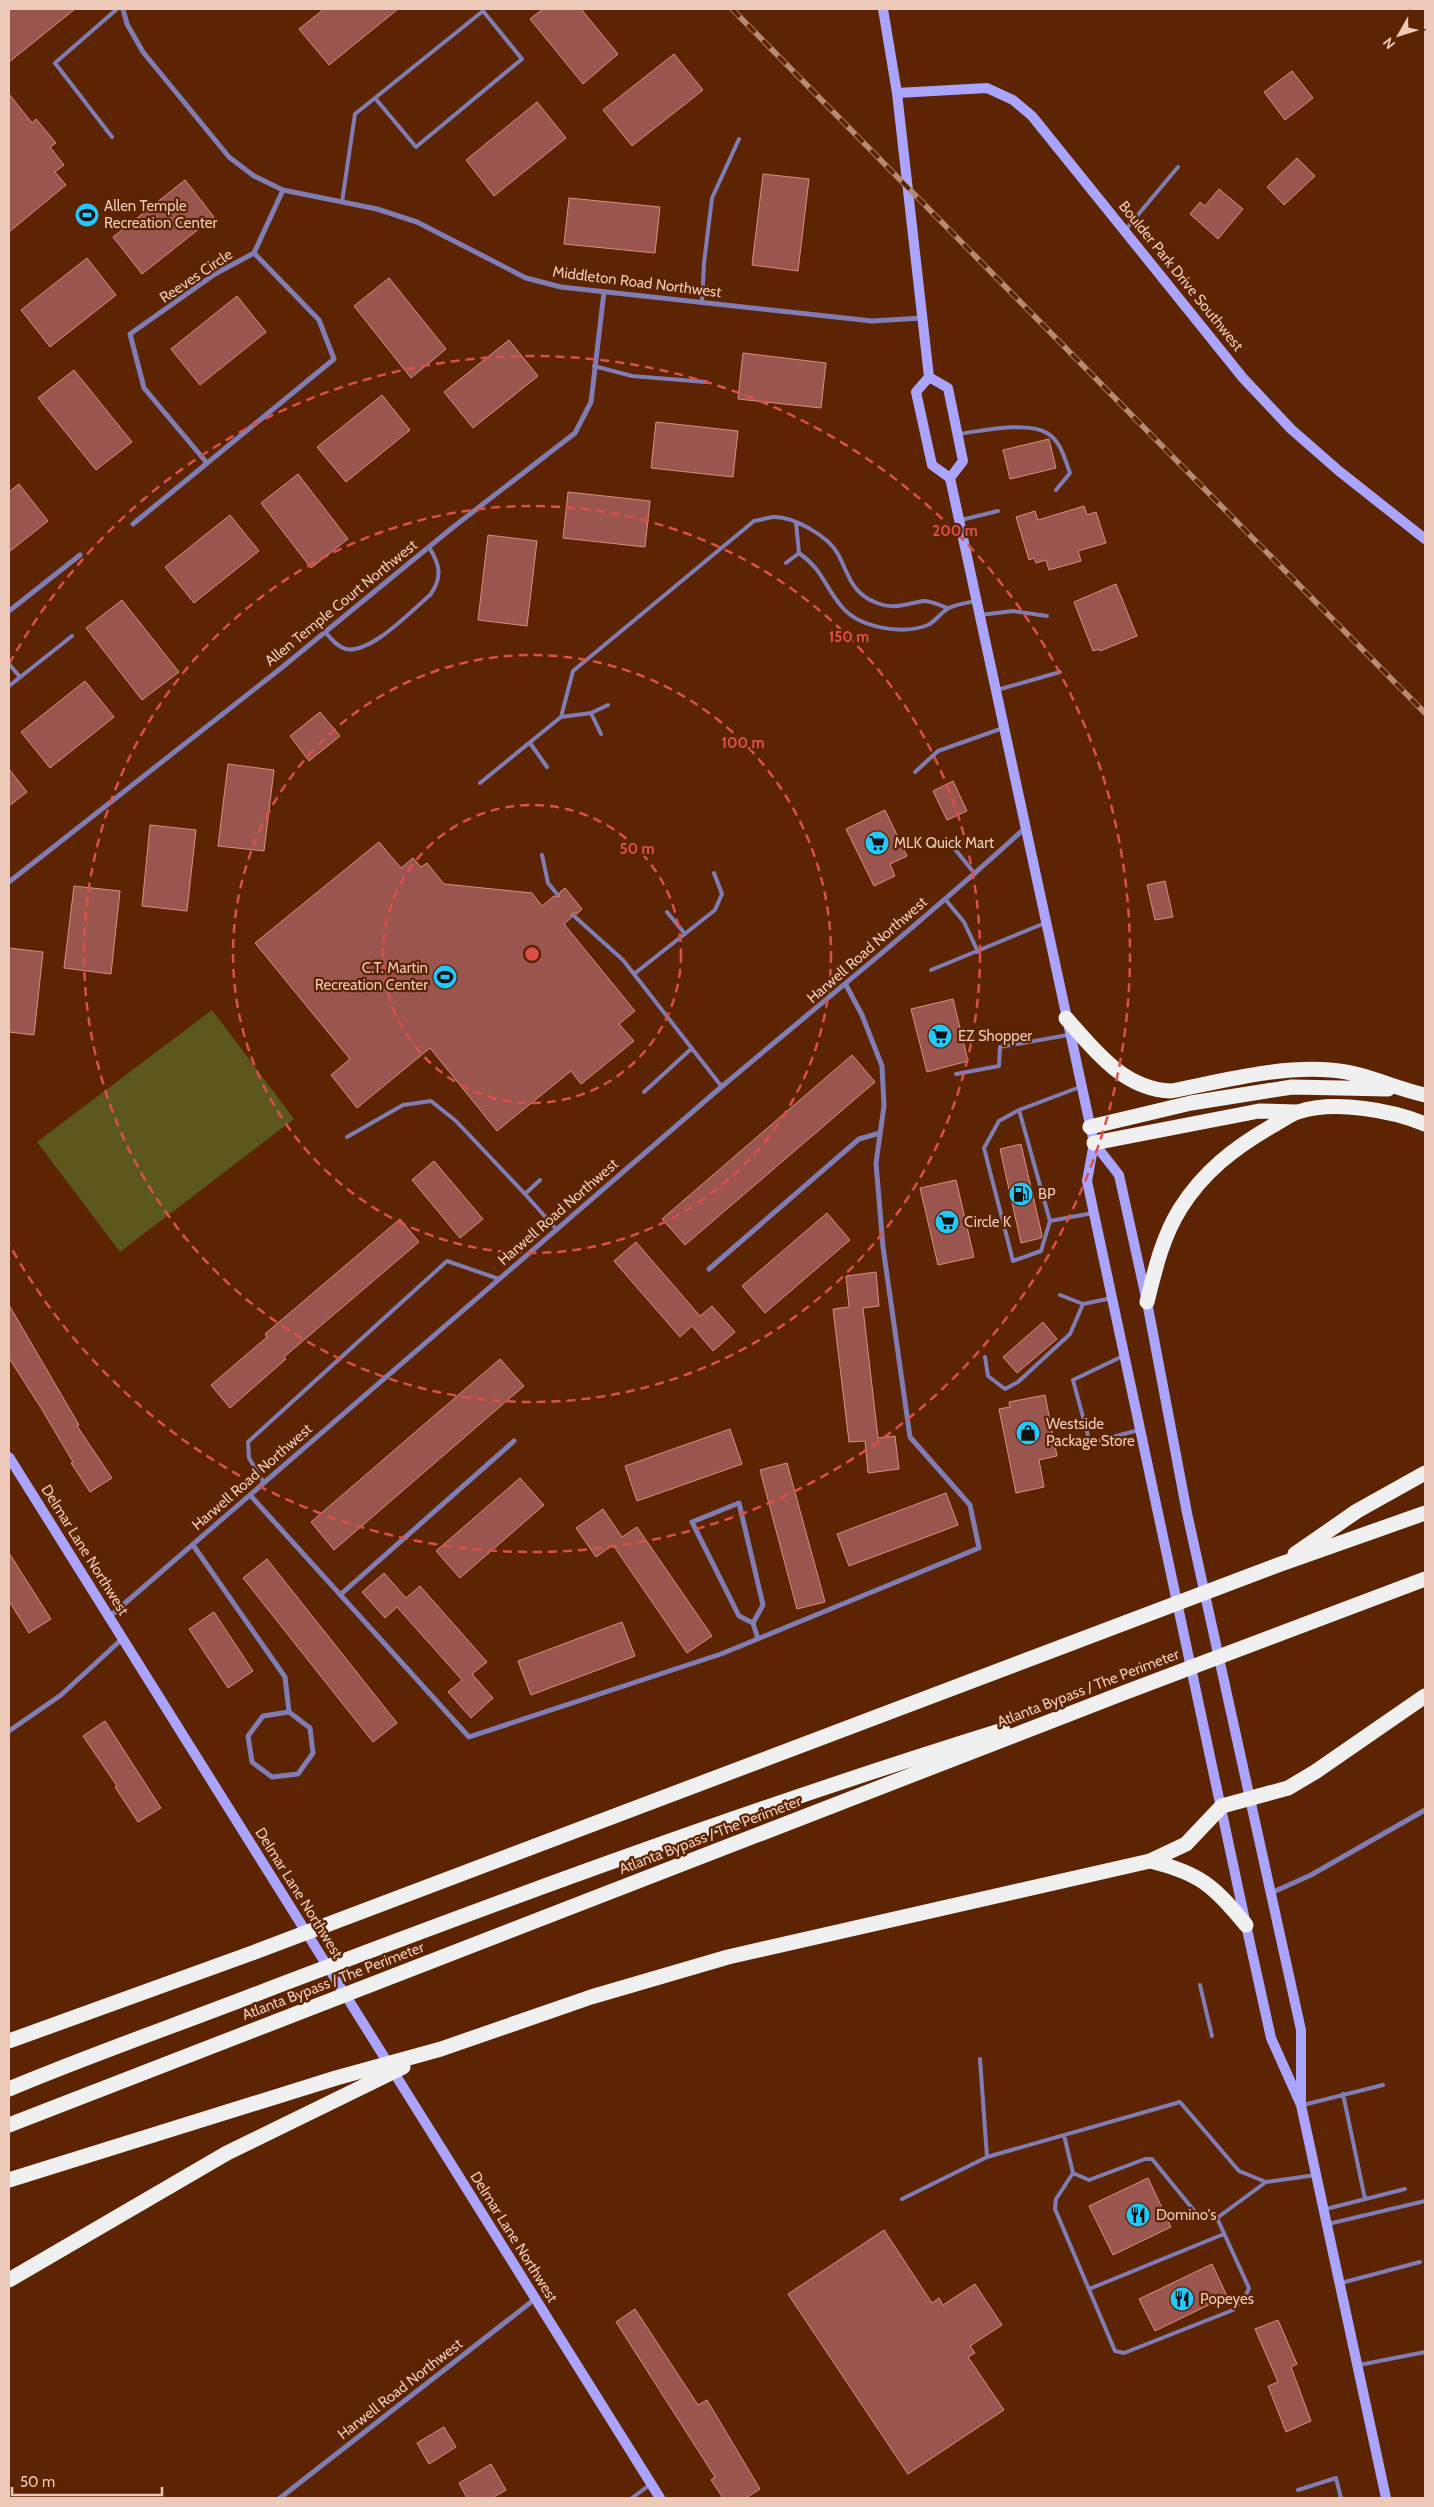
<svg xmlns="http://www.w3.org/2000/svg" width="1434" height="2507" viewBox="0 0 1434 2507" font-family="Cabin,sans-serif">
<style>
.green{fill:#5c581c}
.building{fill:#9a554f;stroke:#d98e86}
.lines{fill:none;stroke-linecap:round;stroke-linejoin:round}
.lane{stroke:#807db5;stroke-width:4}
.street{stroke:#807db5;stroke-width:5}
.secondary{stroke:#aaa4fc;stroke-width:10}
.highway{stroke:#f0f0f0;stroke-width:15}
.rail-casing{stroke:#b68b73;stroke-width:5.5}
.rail{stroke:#5c2402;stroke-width:4;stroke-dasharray:11;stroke-linecap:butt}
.ring{fill:none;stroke:#dc504c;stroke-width:2.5;stroke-dasharray:9 6}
.labels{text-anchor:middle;stroke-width:4.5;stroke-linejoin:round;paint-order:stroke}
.poi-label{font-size:15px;fill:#ecc9b8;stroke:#5c2402;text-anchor:start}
.street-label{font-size:15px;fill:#ecc9b8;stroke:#5c2402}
.centre{fill:#dc504c;stroke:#5c2402;stroke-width:2.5}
.ring-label{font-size:15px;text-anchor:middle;font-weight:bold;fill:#dc504c;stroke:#5c2402;stroke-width:4.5;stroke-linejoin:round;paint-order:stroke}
</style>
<rect width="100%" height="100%" fill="#5c2402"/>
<path class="green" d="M212,1010l82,109 -174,133 -83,-110z"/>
<path class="building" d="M9,9h66l-66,53z
M324,9h74l-69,56 -30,-36z
M543,9h38l37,45 -35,30 -53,-65z
M674,54l29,36 -71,56 -29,-36z
M1292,71l21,27 -28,22 -21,-28z
M9,94l23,29 4,-4 20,24 -6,4 14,18 -9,7 11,13 -57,47z
M537,102l29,36 -72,58 -28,-36z
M1297,158l18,18 -31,29 -17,-18z
M763,174l46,5 -11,92 -46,-6z
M185,180l29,37 -72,57 -29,-37z
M1219,189l24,20 -25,30 -28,-25 10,-12 5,4z
M569,198l91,9 -5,46 -91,-9z
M87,258l29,37 -66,52 -29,-37z
M389,278l57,71 -35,29 -57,-72z
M237,296l29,36 -66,53 -29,-36z
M509,340l29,36 -65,52 -29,-36z
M743,353l83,10 -5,45 -83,-9z
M74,370l58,72 -36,28 -58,-72z
M382,395l28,35 -64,52 -29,-35z
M656,422l82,9 -5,46 -82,-9z
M1049,439l7,29 -46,11 -7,-29z
M298,474l50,65 -37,29 -50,-65z
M19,484l29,37 -39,31v-60z
M568,492l82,9 -5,46 -82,-9z
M1084,506l3,9 9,-3 10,31 -28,8 3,10 -32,9 -3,-10 -10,3 -2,-5 -5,2 -13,-43 19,-6 3,9z
M230,515l29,36 -65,52 -29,-36z
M488,535l49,6 -10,85 -49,-6z
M1116,584l21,52 -37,15 -1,-2 -6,2 -19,-49z
M122,600l57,72 -37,28 -56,-72z
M85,681l29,36 -64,51 -29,-36z
M320,712l20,24 -31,25 -19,-25z
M228,764l46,6 -10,81 -46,-5z
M9,769l18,23 -18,14z
M953,781l14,30 -20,9 -14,-29z
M885,810l22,46 -17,8 5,12 -21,10 -28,-57z
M150,825l46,5 -9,81 -45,-5z
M379,842l22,26 12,-10 8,9 6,-4 17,21 88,9 10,13 12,-10 5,1 1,-5 5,-4 17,21 -5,5 -5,-1 -1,5 -7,6 71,87 -16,13 15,17 -53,43 -10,-13 -74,60 -67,-83 -73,60 -26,-33 19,-16 -95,-116z
M1165,881l8,36 -18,3 -8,-35z
M74,886l46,5 -9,83 -47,-6z
M9,948l34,4 -9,83 -25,-3z
M953,999l15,62 -41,11 -16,-63z
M852,1055l23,27 -190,163 -23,-26z
M1021,1144l21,91 -1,3 -20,5 -21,-94z
M434,1161l49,58 -23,19 -48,-58z
M956,1180l18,77 -36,8 -18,-77z
M827,1213l23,27 -85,73 -23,-27z
M400,1219l19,23 -135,115 2,2 -56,49 -19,-23 56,-48 -2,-3z
M636,1242l64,74 12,-10 23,26 -22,19 -21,-25 -12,11 -66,-76z
M876,1272l3,34 -16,2 15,130 17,-2 4,33 -31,4 -3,-32 -16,1 -16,-133 16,-2 -3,-31z
M9,1305l70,120 -2,1 35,52 -22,14 -19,-29 2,-1 -32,-54 -32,-50z
M1043,1322l14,17 -40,34 -14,-16z
M500,1359l24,27 -190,164 -23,-28z
M1045,1395l12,61 -18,4 5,27 -28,6 -17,-84 11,-2 -1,-5z
M730,1429l12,35 -105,37 -12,-35z
M787,1463l38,139 -28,7 -37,-139z
M520,1478l24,27 -84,73 -24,-27z
M946,1493l12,32 -109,41 -12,-32z
M603,1509l19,28 15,-10 75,109 -25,17 -74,-108 -17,12 -20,-29z
M9,1553l42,66 -22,14 -20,-32z
M267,1559l130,164 -24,19 -130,-164z
M384,1573l22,25 14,-12 67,76 -15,12 21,24 -22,20 -23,-26 14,-12 -65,-73 -12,11 -23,-26z
M214,1612l39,59 -25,17 -39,-59z
M622,1622l13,34 -104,39 -13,-34z
M105,1721l56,87 -23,14 -23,-35 2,-1 -34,-50z
M1148,2178l23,49 -58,28 -24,-49z
M884,2230l48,73 7,-5 4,7 32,-21 27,41 -32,21 5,7 -7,4 36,53 -96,64 -120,-180z
M1212,2264l15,32 -72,35 -16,-32z
M635,2309l63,96 9,-5 53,89 -14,9h-23l-12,-18 4,-3 -99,-155z
M1278,2320l19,44 -6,3 20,54 -25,11 -18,-46 10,-4 -23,-53z
M444,2427l12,20 -27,17 -12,-21z
M491,2464l15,26 -14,8h-25l-8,-15z"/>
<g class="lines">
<path class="lane" d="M112,137l-57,-74 62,-54
M342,202l13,-88 128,-103 39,48 -106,88 -41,-49
M1126,229l52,-62
M702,303l2,-40 8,-65 27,-59
M594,366l38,10 74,6
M958,434c23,-3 69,-13 89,-1 14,8 18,27 23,40l-14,17
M961,520l37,-9
M796,523l3,30c24,17 25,33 43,54 18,21 60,28 86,18 8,-4 13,-13 21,-17 8,-4 18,-5 26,-7
M786,563l13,-10
M980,615l33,-4 34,5
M325,632c6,6 12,15 21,17 25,5 65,-38 84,-54 13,-18 10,-30 -1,-48
M9,664l11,13
M9,686l63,-50
M997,690l63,-18
M591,713l17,-8
M561,717l30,-4 10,21
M530,743l17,24
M915,772l23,-21 65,-23
M480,783l81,-66 12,-46 181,-150c6,-1 13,-3 19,-4 20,-1 55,19 65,37 11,21 13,39 39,49 17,7 29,1 46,-2 7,-1 18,5 25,7
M950,843l25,31
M542,855l6,28 9,11
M945,899l19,23 14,30
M667,912l18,22
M574,916l49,44 99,127
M931,970l114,-47
M634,974l81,-64 7,-16 -8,-21
M956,1074l43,-8 1,-19 68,-12
M1080,1087l-61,23 -20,11 -15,27 29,113 28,-10 9,-30 43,-8
M644,1092l47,-43
M1019,1110l31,111
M347,1137l56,-32 28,-4 25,20 69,73
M540,1180l-15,14 32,36
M1060,1295l23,9 29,-6
M1123,1356l-50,24 17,63 49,-13
M985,1357l3,19 17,13 13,-7 52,-48 13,-30
M264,1483l-15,-25 -1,-16 199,-181 52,18
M1200,1985l12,51
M980,2059l7,98
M1343,2094l22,105
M1303,2105l80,-20
M1064,2135l9,38 -17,26 -1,10 60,142 9,2 109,-43 13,-15 3,-7 -32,-70 49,-36
M1073,2173l16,7 56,-21h7l44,54 8,4 13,1
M902,2199l85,-42 193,-55 59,69 27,11 50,-7
M1326,2209l79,-20
M1328,2224l97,-23
M1341,2283l79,-21
M1089,2289l135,-55
M1359,2365l66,-13
M1298,2490l38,-12 5,20
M632,2498l19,-14"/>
<path class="street" d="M123,9l4,15 16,28 86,105 25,19 29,14 94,19 40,13 109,56 35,9 311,34 50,-3
M254,253l29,-63
M207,463l-63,-75 -14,-54 85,-60 39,-21
M133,524l201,-165 -15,-39 -65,-67
M9,611l71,-56
M9,882l271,-213 172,-141 123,-95 16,-31 13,-110
M709,1269l150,-130 21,-6
M250,1495l219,242 252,-83 258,-106 -9,-43 -60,-68 -27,-190 -7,-84 8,-57 -2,-40 -20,-51 -16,-30
M193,1545l92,132 4,35 21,16 3,25 -15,21 -26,3 -20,-15 -4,-26 15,-20 26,-4
M340,1595l174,-154
M109,1617c204,-176 407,-354 611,-529 102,-86 207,-170 305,-260
M753,1623l10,-18 -24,-102 -47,19 47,94 14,7 5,16
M9,1731l52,-36 61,-56
M1271,1893l40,-18 114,-65
M280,2498l255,-199"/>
<path class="secondary" d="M883,9l14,84 32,284 -13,15 16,73 18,13 144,665 -7,38 159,744 25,113 30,67 85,393
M897,93l90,-5 26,12 19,16 211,262 48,51 48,42 86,68
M929,377l19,11 15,73 -13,17
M1094,1143l25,32 28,127 40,211 114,517v72
M9,1457l651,1041"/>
<path class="highway" d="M1066,1018c30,34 58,71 105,73 52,-10 106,-25 159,-21 33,2 63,18 95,25
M1090,1127l101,-24 101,-16 96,2
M1094,1143l165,-32 38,1
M1147,1302c8,-32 15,-64 33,-93 23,-37 54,-61 92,-83 8,-4 17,-11 26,-14 36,-12 93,-2 127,12
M1295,1554l62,-43 68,-38
M1150,1861c50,12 64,25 96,64
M9,2041l246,-89 1023,-387 147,-52
M9,2089c88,-37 179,-68 268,-103 239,-91 481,-180 726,-256
M9,2125l1117,-433 299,-113
M9,2180l327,-102 105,-29 150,-52 137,-40 422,-96 36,-17 36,-38 66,-18 27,-16 110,-76
M9,2280l218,-127 176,-86"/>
<defs>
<path id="rail" d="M732,9l693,704"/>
</defs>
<use href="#rail" class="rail-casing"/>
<use href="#rail" class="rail"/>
</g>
<g class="ring">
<circle cx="532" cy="954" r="149"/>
<circle cx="532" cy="954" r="299"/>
<circle cx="532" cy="954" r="448"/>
<path d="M9 664A598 598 0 1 1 9 1244"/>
</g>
<defs>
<symbol id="stadium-disc" viewBox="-11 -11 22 22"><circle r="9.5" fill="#21c9fd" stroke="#5c2402"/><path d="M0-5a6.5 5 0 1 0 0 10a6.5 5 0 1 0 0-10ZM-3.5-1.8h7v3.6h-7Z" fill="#111"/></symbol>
<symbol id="supermarket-disc" viewBox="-11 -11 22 22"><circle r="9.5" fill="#21c9fd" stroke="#5c2402"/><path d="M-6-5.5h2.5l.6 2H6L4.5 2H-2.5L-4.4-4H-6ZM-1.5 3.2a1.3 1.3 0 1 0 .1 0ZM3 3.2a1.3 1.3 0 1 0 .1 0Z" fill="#111"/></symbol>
<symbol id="fuel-disc" viewBox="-11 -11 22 22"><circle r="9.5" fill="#21c9fd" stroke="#5c2402"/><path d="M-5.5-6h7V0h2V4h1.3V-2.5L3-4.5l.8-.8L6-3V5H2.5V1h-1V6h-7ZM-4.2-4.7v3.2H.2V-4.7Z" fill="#111"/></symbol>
<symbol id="shop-disc" viewBox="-11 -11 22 22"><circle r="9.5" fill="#21c9fd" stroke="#5c2402"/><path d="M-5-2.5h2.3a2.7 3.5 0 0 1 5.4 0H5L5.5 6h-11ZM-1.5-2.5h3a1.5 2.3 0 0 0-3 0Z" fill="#111"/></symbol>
<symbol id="restaurant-disc" viewBox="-11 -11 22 22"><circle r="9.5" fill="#21c9fd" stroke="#5c2402"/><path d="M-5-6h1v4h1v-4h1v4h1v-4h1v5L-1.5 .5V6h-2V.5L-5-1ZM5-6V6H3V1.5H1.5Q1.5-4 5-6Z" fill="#111"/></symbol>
</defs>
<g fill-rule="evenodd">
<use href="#stadium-disc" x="73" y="201" width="28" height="28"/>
<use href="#supermarket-disc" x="863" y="829" width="28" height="28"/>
<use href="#stadium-disc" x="431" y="963" width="28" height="28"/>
<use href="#supermarket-disc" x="926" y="1022" width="28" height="28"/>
<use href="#fuel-disc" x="1007" y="1180" width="28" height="28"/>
<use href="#supermarket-disc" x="933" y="1208" width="28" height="28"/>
<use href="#shop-disc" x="1014" y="1419" width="28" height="28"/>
<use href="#restaurant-disc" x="1124" y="2201" width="28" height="28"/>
<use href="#restaurant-disc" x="1168" y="2285" width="28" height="28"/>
</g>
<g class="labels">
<g class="poi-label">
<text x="104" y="211">Allen Temple<tspan x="104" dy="17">Recreation Center</tspan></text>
<text x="894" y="848">MLK Quick Mart</text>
<text x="428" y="973" text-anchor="end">C.T. Martin<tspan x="428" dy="17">Recreation Center</tspan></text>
<text x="958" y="1041">EZ Shopper</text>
<text x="1038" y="1199">BP</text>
<text x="964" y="1227">Circle K</text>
<text x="1046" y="1429">Westside<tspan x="1046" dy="17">Package Store</tspan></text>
<text x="1156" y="2220">Domino's</text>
<text x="1200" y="2304">Popeyes</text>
</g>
<g class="street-label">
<text transform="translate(196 276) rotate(-34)" y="5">Reeves Circle</text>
<text transform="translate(1181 276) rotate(51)" y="5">Boulder Park Drive Southwest</text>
<text transform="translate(637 282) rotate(7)" y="5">Middleton Road Northwest</text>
<text transform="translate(341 603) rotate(-39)" y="5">Allen Temple Court Northwest</text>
<text transform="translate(867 950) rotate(-41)" y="5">Harwell Road Northwest</text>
<text transform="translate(558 1212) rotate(-41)" y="5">Harwell Road Northwest</text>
<text transform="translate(252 1477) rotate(-41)" y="5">Harwell Road Northwest</text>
<text transform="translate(85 1550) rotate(58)" y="5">Delmar Lane Northwest</text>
<text transform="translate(1088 1688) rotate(-21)" y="5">Atlanta Bypass / The Perimeter</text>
<text transform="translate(710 1835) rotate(-21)" y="5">Atlanta Bypass / The Perimeter</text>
<text transform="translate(299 1893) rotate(58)" y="5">Delmar Lane Northwest</text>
<text transform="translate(333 1981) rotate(-21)" y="5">Atlanta Bypass / The Perimeter</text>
<text transform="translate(514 2237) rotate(58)" y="5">Delmar Lane Northwest</text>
<text transform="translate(400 2389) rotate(-38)" y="5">Harwell Road Northwest</text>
</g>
</g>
<circle cx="532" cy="954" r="8" class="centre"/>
<g class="ring-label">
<text x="955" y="536">200 m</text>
<text x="849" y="642">150 m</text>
<text x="743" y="748">100 m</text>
<text x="637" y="854">50 m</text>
</g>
<rect width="1434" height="2507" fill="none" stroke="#ecc9b8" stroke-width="20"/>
<g transform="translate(1399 35) rotate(231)" stroke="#5c2402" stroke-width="4" paint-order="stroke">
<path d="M0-4L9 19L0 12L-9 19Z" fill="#ecc9b8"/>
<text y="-8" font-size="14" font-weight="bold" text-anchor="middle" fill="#ecc9b8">N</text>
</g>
<path d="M12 2487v8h150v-8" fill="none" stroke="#ecc9b8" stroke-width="2.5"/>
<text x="20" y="2487" font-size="15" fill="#ecc9b8" stroke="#5c2402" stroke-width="4" paint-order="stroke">50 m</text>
</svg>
